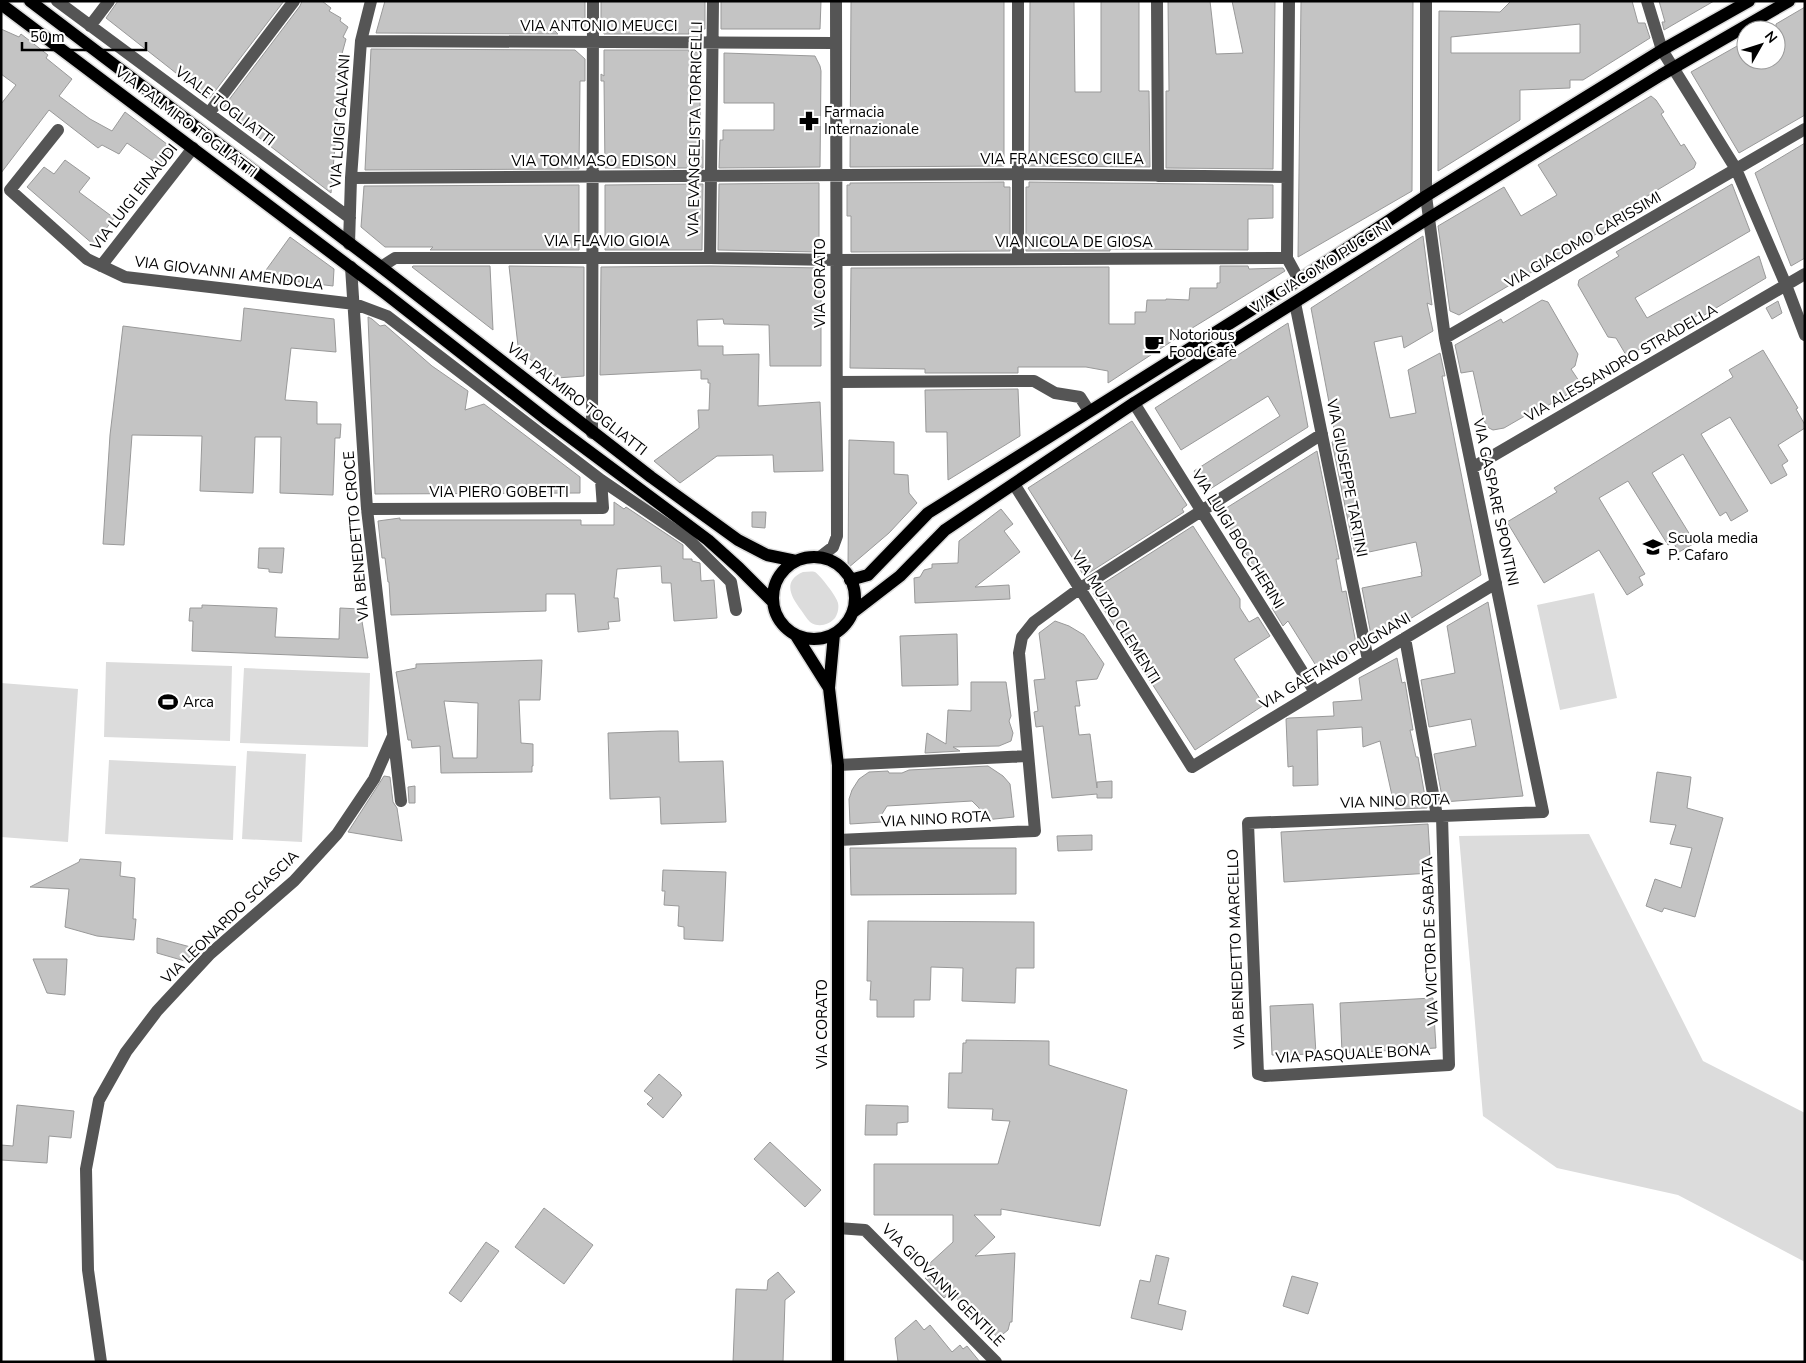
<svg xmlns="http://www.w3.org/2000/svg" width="1806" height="1363" viewBox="0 0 1806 1363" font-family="'Nunito Sans',sans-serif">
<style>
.green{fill:#dcdcdc}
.building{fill:#c4c4c4;stroke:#999;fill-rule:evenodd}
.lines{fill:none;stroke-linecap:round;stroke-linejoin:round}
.major-casing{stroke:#dbdbdb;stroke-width:15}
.minor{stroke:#555;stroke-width:12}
.major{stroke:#000;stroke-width:12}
.labels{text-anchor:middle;stroke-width:4.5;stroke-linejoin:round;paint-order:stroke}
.street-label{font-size:15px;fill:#000;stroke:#fff}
.poi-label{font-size:15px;fill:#000;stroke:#fff;text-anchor:start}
</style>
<rect width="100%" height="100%" fill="#fff"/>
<path class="green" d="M803,572c4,0 8,-1 12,0 5,3 22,25 23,31 1,5 0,10 -3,15 -6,7 -17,10 -25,4 -3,-3 -6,-8 -9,-12 -10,-13 -19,-29 2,-38z
M1594,593l23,105 -57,12 -23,-105z
M106,662l126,4 -2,75 -126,-4z
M244,668l126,5 -2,74 -128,-4z
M1,683l77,6 -10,153 -67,-5z
M247,751l59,3 -4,88 -60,-3z
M109,760l127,6 -3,74 -128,-6z
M1589,834l114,227 102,52v149l-127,-67 -121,-27 -74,-52 -24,-280z"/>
<path class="building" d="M118,1h166l-75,98 -103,-81z
M302,1h20l9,7 -2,3 12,7 -1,3 8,6 -5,10 3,2 -6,22 2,1 -11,131 -109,-84 78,-103z
M385,1h200v27h-33l6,6 -182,-1z
M601,1h104v28h-16v5h-85v-6h-3z
M721,1h100l-1,28h-99z
M851,1h153v165l-154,1z
M1030,1h44l1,91h26v-91h38v90h10l1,76 -121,-1z
M1168,1h42l6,53 27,-1 -11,-52h43l-2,168 -107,-1v-77h3z
M1301,1h112l-1,190 -114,66z
M1511,1h121l6,22h7l5,15 -67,42h-13v8l-50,2v30l-82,51 1,-160 61,1zM1580,24v29h-129v-16z
M1659,1h55l-50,29 -2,-8h3z
M1805,7v108l-66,38 -48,-81 55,-31v19h30v-36z
M1,29l18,8 2,-3 27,21 -2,3 26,21 -13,17 31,23 22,12 13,-19 47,36 -13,17 -32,-22 -8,11 -17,-9 -4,3 -49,-38 -48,63v-69l15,-19 -15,-11z
M371,49l204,1 10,9v22h-5l-1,88 -214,1z
M604,50h85v2h11v88h3v28h-98l-1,-87h-3v-7l3,2z
M724,53l91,3 5,10 1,5 -1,96 -101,1 1,-28h3v-10h51v-27h-50z
M1651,96l5,4 8,12 -3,2 20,32 3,-2 12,19 -2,5 -65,39 3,6 -173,102 -9,-4 -12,-85 66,-39 17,29 36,-21 -19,-30z
M1805,143v115l-14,8 -36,-93z
M65,160l25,18 -11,14 35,26 -20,27 -67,-58 17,-20 10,7z
M1004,182v5h6v64l-159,1v-36h-4v-31h3v-2z
M1029,182l244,3v33l-25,1v31l-138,-1v2h-84v-64h3z
M819,183v69l-101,-2 1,-66z
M703,184l-1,66h-97v-65z
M1732,184l18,47 -115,67 12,20 112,-62 7,22 -65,39 -1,-3 -65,38 -2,-1 -7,4 -10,-17 -8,-1 -30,-52 1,-5 40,-24 -3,-4z
M579,185v65h-149l3,-3h-48l-24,-20 3,-41z
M1423,236l9,69 -5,-2 6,28 -29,17 -2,-12 -28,6 16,76 26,-5 -8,-43 32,-17 5,23h-3l39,199 -105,65v-3l-4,3 -10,-52 60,-12 -1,-4h1l-6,-30 -61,13 -23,-113 4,-3 -25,-131z
M290,237l44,32 -1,17 -72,-9z
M413,266h77l3,64 -81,-63z
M509,266l75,1v109l-27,2 -29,-20 -10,-12z
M710,266l111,2v98h-51l-1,-41 -45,-1 -1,-5 -26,1 1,26h25v9l36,-1 -1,52 62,-4 3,69 -49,1 -1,-17 -56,1 -37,27 -26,-22 45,-33 -1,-18h11l1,-27h-2v-4h-7v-9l-101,5 1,-108z
M1220,266h28l1,3 34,-1 2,3 -96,59 -81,53v-12l-22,-4h-68v6h-93v-4l-75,-1 1,-100 258,-1v57h26v-12h11l1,-12h19v-1l23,1 1,-12h27v-5h3z
M1542,300l6,2 30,52 -3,12 -4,3 8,12 -2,8 -46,26 -1,-2 -26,15 -11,2 -4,-2 -5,-7 -11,-50 -12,2 -6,-28 46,-26 2,4z
M1778,301l4,12 -10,6 -6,-11z
M244,308l90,11 2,33 -45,-4 -6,52 32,2v22h24l-1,14h-5l-2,57 -53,-2 1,-56h-26l-2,56 -53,-2 2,-55 -70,-1 -8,110 -21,-1 7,-109 13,-109 118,15z
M368,317l4,2 8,7 5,-1 47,41 36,25 -3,19 19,-6 96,73v16l-205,1z
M1288,323l20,104 -101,64 -13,-20 86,-55 -12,-20 -87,54 -26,-42z
M1763,350l35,58 -2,1 9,16v3l-27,17 10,16 -6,4 5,10 -16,9 -41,-67 -29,17 47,77 -17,10 -5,-9 -6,4 -37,-62 -31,19 43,70 -16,9 -6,-10 -5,3 -40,-64 -29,17 46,76 -6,3 4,8 -16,10 -28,-45 -55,33 -37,-61 50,-30 -3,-4 179,-111 -4,-7z
M1018,389l2,47 -72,44 -1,-48h-21l-1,-42z
M1132,421l55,84 -5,4 2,3 -100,64 -56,-88z
M849,440l45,2v32l14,1 1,18 8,10 -28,30 -41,35z
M1317,451l22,108h-3l6,33 4,-1 11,58 -37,23 -32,-51 -5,5 -11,-18 5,-4 -57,-92z
M614,502l10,7 2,-2 57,38v14h9v2l8,2 1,18 13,-1 3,38 -43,3 -3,-38h-9l-1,-17 -44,3 -3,29h4l2,23 -12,1 1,7 -31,3 -3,-38h-29v17l-155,4 -2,-33h-1l-3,-24h-3l-4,-37 22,-3v2h181v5h33z
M1001,509l12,15 -9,7 16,21 -45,35 34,-2 1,14 -95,4 -1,-25 6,-1 4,-7 8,-2v-4l26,-1 1,-22z
M752,512h14l-1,16 -13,-1z
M1193,526l47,73v9l9,14 9,-5 12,19 -36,23 30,46 -69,45 -102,-157 1,-1 -1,-2z
M259,548h25l-2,25 -13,-1v-3l-11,-1z
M1488,602l35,194 -80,6 -9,-48 42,-8 -5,-27 -42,8 -8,-47 34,-7 -8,-47z
M202,605l75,3 -2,29 64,2 1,-31 20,1 8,49 -176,-7 1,-30h-4l1,-13h12z
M1055,621l14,5 15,9 20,29 -7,15 -21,2 4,25h-5l4,29 11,-1 7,54v-6l15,-1v17h-15v-4l-45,4 -9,-72 -7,1 -2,-15 4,-1 -4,-31 11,-1 -6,-46z
M957,634l1,51 -56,1 -2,-50z
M1397,658l5,25 3,-1 8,48h-3l6,27h2l9,51 -32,1 -15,-68 -17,6 -1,-20 -45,3 1,55 -25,1v-20l-5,1 -2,-48 3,-1 45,-2 -1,-14 29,-2 -3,-22z
M542,660l-2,40h-21l2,43 12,1v22h-1v6l-91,1 -1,-27 -28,2 -1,-8h-3l-12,-68 20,-4v-4zM444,701l34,2 -1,55h-24z
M971,682h35l5,34 -2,5 4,12 -2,8 -12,5 -46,1 7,4 -35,2 2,-20 19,11 2,-34 23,1z
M661,731h17l1,31 44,-1 3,61 -65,2 -1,-27 -50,2 -2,-66z
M988,766l15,10 7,8 4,33 -29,3 -6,-12 -7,-7 -85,5 -5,8v8l-32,2 -1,-25 3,-9 7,-11 10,-7 19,-1 1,2h13l7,-3z
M1657,772l34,5 -4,31 36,10 -28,99 -31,-9 -2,4 -16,-6 9,-27 26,9 11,-40 -22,-4 6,-19 -26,-3z
M384,776l6,1 3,25 4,6 5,33 -54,-9z
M415,786v17h-6l-1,-16z
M1428,824l3,49 -147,9 -3,-50z
M1092,835v15l-34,1 -1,-15z
M850,848h166v46l-165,1z
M80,859l41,3 -1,14 15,2 -2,41h3l-2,21 -37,-4 -32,-9 4,-38 -39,-2 49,-25z
M663,870l63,2 -3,69 -39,-2v-12l-6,-1 1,-20 -15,-1 1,-14h-3z
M868,921l166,1v46h-18l-1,35 -53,-2 1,-33 -32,-1 -1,33h-16v17h-37v-17h-7l1,-19h-4z
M157,938l41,11 -13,12 -28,-8z
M33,959h34l-2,36 -18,-2z
M1433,998l3,50 -94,5 -2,-50z
M1313,1004l3,50 -44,1 -2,-49z
M966,1040l83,1v24l78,25 -27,136 -99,-17v6h-27l21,22 -20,19 40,-3 -3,69h-2l-2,8 -10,8 -17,-19 -8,-3 -22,-24 -7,6 -19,-20 9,-8 -5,-6 24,-22v-27h-79v-51h124l12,-43 -18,-1 1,-11 -45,-1 1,-35h13l1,-30h3z
M659,1074l22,19 -1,1 2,1 -19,23 -16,-14 6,-6 -9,-7z
M17,1105l57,6 -3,27 -22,-2 -2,27 -46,-3v-15l12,1z
M866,1105l42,1v16l-11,1v12h-32z
M770,1142l51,48 -16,17 -51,-48z
M544,1208l49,37 -29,39 -49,-37z
M486,1242l13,9 -38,51 -12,-9z
M1156,1255l13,3 -11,46 28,7 -4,19 -51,-12 9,-38 10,2z
M778,1272l17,20 -10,8 -2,62h-50l3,-73 31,1 1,-10z
M1292,1276l26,7 -10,31 -25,-8z
M916,1320l8,10 6,-5 22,27 8,-7 3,4 4,-3 13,16h-82l-3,-24z"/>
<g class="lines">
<defs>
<path id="major" d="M30,1l351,266 270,210 87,63 29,15 29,6
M1,4l385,290 161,126 161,120 31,28 34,34
M773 598a41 41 0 1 1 82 0a41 41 0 1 1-82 0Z
M850,580l18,-5 60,-62 371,-233 127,-84 236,-146 87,-49
M852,613l48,-37 45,-46 189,-127 295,-185 232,-143 128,-74
M795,634l34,54
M834,634l-5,54 9,77v597"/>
</defs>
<use href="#major" class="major-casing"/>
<path class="minor" d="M57,1l293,217
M1157,1l1,175
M1289,1l-2,257 12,22
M1426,1v195l19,142 98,474 -101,4h-5l-189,7 10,251 7,2 184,-11 -7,-249
M1647,1l15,49 74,119 50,116 19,50
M90,26l19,-25
M361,41l475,2
M209,113l85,-112
M58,130l-48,60 77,69 38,18 230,27 32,12 214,164 87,59 43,43 5,28
M351,178l668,-4 268,3
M349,244l2,-66 10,-137 10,-40
M710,258l3,-257
M1018,258v-257
M101,266l92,-118
M351,267l16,242 34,292
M381,267l14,-9h315l126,2 451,-2
M1295,303l73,357
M1445,338l360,-209
M837,382l197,-1 21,12 25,4 9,14
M1134,403l181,289
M592,433l1,-432
M1472,468l333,-194
M1014,484l178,283 304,-184
M367,509l236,-1 -2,-28
M820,557l13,-10 4,-11 -1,-535
M1405,638l32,178
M838,765l190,-9
M838,840l197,-9 -16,-178 3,-16 12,-15 45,-33 243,-155
M838,1228l27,2 131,132
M101,1362l-13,-92 -2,-101 13,-69 27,-48 31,-41 53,-57 84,-73 43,-47 37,-55 19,-43"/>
<use href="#major" class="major"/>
</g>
<defs>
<symbol id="pharmacy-bare" viewBox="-9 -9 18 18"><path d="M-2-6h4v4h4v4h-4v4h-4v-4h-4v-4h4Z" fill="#000" stroke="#fff" stroke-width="2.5" paint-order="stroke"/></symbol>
<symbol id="cafe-bare" viewBox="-9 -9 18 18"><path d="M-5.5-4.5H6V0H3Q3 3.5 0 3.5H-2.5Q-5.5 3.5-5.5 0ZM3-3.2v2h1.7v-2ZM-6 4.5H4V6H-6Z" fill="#000" stroke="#fff" stroke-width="2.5" paint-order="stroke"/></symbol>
<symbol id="school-bare" viewBox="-9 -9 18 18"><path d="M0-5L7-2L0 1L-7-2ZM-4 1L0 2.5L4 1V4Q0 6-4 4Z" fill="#000" stroke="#fff" stroke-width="2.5" paint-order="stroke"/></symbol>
<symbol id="stadium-bare" viewBox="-9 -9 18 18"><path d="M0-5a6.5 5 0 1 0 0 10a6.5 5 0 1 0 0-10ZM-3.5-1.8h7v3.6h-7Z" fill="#000" stroke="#fff" stroke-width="2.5" paint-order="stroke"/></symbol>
</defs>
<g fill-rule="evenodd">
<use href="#pharmacy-bare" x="795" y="107" width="28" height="28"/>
<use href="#cafe-bare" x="1140" y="330" width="28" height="28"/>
<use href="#school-bare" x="1639" y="533" width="28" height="28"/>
<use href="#stadium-bare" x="154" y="688" width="28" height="28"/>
</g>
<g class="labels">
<g class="street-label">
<text x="599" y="31">VIA ANTONIO MEUCCI</text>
<text transform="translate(225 106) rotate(37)" y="5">VIALE TOGLIATTI</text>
<text transform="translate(340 121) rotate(-86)" y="5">VIA LUIGI GALVANI</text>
<text transform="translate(186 122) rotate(37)" y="5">VIA PALMIRO TOGLIATTI</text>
<text transform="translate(695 129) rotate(-89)" y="5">VIA EVANGELISTA TORRICELLI</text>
<text x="1062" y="164">VIA FRANCESCO CILEA</text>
<text x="594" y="166">VIA TOMMASO EDISON</text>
<text transform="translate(134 197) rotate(-52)" y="5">VIA LUIGI EINAUDI</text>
<text transform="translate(1583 240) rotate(-30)" y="5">VIA GIACOMO CARISSIMI</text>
<text x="607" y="246">VIA FLAVIO GIOIA</text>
<text x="1074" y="247">VIA NICOLA DE GIOSA</text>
<text transform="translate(1321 267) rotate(-32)" y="5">VIA GIACOMO PUCCINI</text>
<text transform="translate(229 273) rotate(7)" y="5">VIA GIOVANNI AMENDOLA</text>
<text transform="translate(820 283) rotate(-90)" y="5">VIA CORATO</text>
<text transform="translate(1621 363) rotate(-30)" y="5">VIA ALESSANDRO STRADELLA</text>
<text transform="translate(577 399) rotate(38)" y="5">VIA PALMIRO TOGLIATTI</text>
<text transform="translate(1347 478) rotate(79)" y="5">VIA GIUSEPPE TARTINI</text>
<text x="499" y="497">VIA PIERO GOBETTI</text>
<text transform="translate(1496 502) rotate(78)" y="5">VIA GASPARE SPONTINI</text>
<text transform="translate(356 536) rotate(-95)" y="5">VIA BENEDETTO CROCE</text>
<text transform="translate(1238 539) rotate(58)" y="5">VIA LUIGI BOCCHERINI</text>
<text transform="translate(1116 617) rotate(58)" y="5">VIA MUZIO CLEMENTI</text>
<text transform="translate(1335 661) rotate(-31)" y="5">VIA GAETANO PUGNANI</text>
<text transform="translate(1395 801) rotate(-2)" y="5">VIA NINO ROTA</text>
<text transform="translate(936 819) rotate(-3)" y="5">VIA NINO ROTA</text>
<text transform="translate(230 917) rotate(-44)" y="5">VIA LEONARDO SCIASCIA</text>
<text transform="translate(1430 941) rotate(-92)" y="5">VIA VICTOR DE SABATA</text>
<text transform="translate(1236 949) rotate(-92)" y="5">VIA BENEDETTO MARCELLO</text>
<text transform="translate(822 1024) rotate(-90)" y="5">VIA CORATO</text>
<text transform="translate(1353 1054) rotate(-3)" y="5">VIA PASQUALE BONA</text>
<text transform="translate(943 1285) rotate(45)" y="5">VIA GIOVANNI GENTILE</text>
</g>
<g class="poi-label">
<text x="824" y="117">Farmacia<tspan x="824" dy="17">Internazionale</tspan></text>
<text x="1169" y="340">Notorious<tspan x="1169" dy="17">Food Cafè</tspan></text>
<text x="1668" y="543">Scuola media<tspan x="1668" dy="17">P. Cafaro</tspan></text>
<text x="183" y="707">Arca</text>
</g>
</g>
<rect width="1806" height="1363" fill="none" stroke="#000000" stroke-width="5"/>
<g transform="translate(1761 45) rotate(51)"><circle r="24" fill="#ffffff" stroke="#999999"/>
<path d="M0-4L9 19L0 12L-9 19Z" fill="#000000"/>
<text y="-8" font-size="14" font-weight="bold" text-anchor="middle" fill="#000000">N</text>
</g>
<path d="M22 42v8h124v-8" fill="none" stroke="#000000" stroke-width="2.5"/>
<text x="30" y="42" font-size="15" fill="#000000" stroke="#ffffff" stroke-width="4" paint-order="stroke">50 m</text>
</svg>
